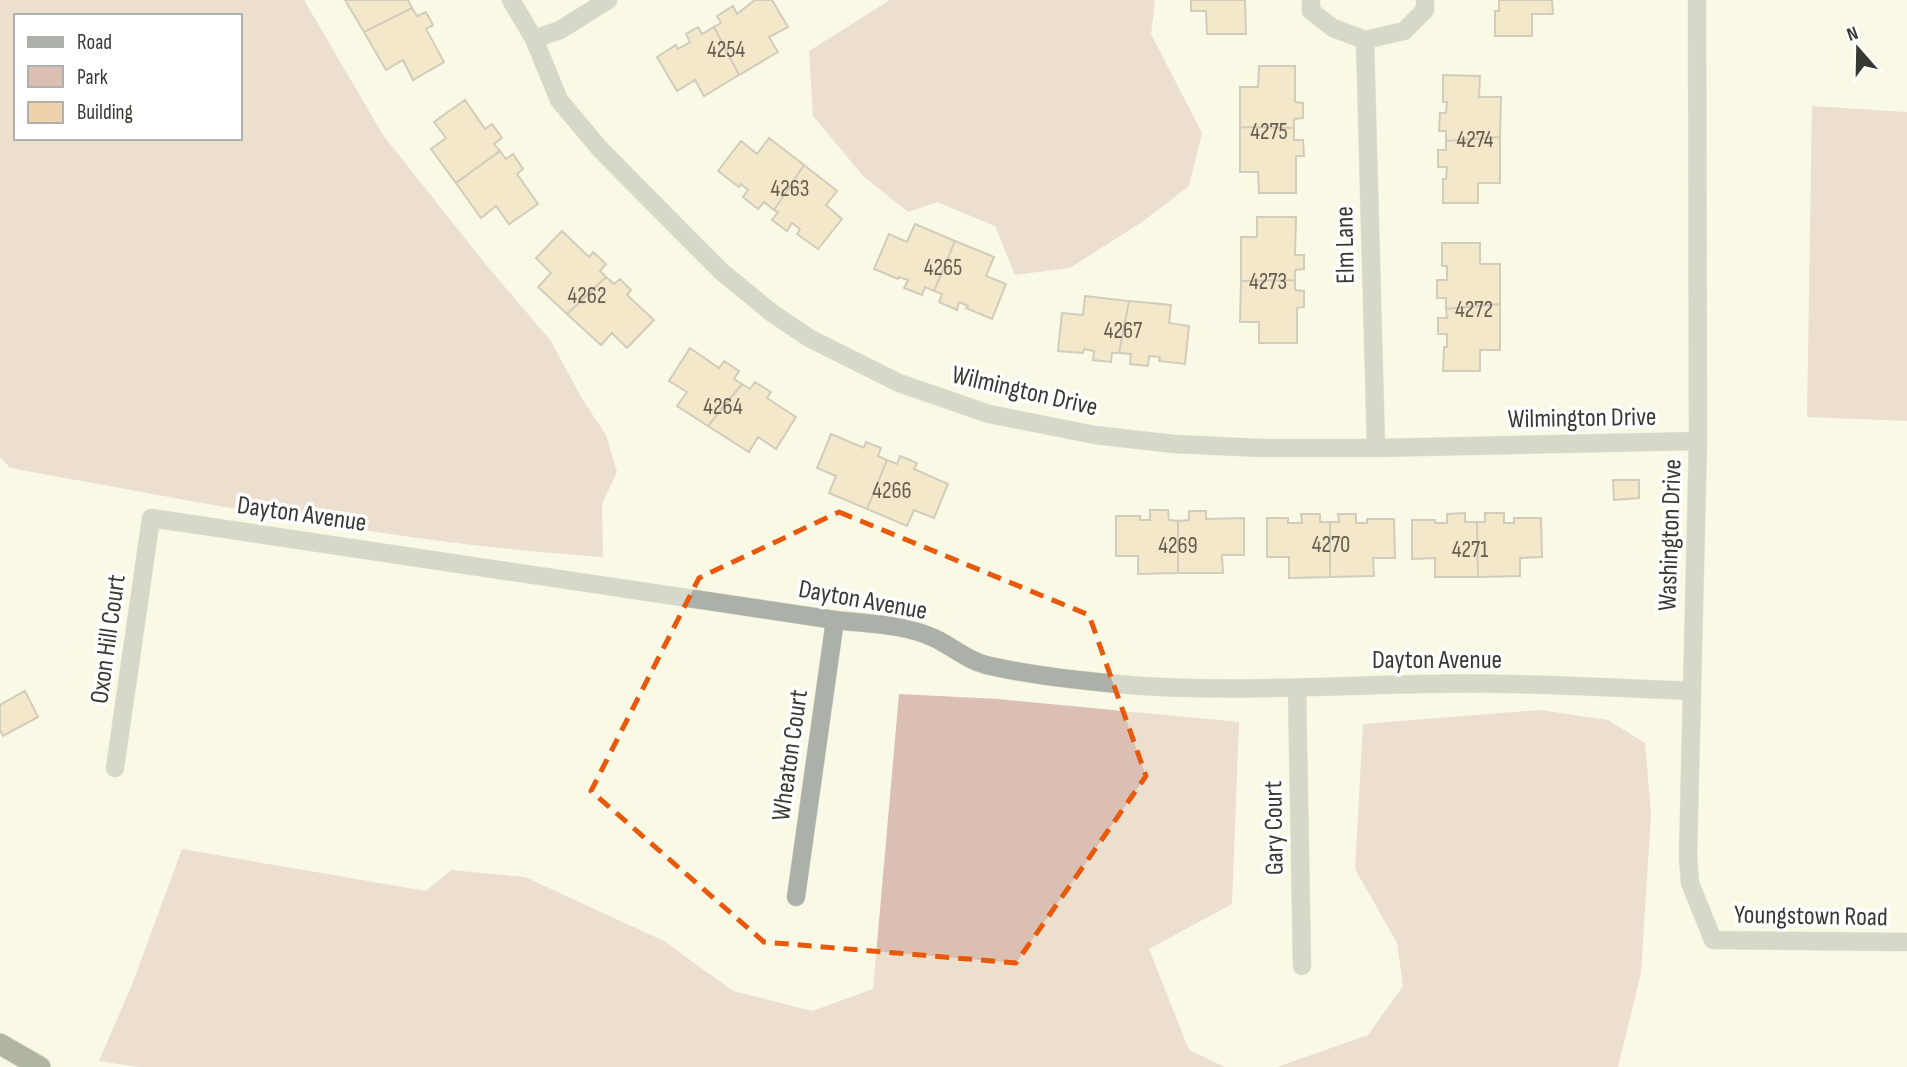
<svg xmlns="http://www.w3.org/2000/svg" width="1907" height="1067" viewBox="0 0 1907 1067" font-family="'Sofia Sans Condensed',sans-serif">
<style>
.green{fill:#dbbfb2;fill-rule:evenodd}
.building{fill:#eed2ac;stroke:#a09587;stroke-width:2}
.lines{fill:none;stroke-linecap:round;stroke-linejoin:round}
.minor-casing{stroke:#d6d6c6;stroke-width:19}
.highway-casing{stroke:#d6d6c6;stroke-width:23}
.minor{stroke:#abb0a9;stroke-width:18}
.highway{stroke:#566053;stroke-width:21}
.marked{fill:none;stroke:#e8590c;stroke-width:5;stroke-dasharray:14 9;stroke-linejoin:round}
.labels{text-anchor:middle;stroke-width:7;stroke-linejoin:round;paint-order:stroke}
.number-label{font-size:23px;fill:#665f50}
.street-label{font-size:26px;fill:#393932;stroke:#fff}
</style>
<rect width="100%" height="100%" fill="#f9f9e6"/>
<path class="green" d="M0,0h304l79,135 104,131 64,75 30,56 25,38 11,37 -15,32 1,53c-200,-13 -397,-54 -593,-89l-10,-11zM16,16h224v122h-224z
M890,0h265l-4,34 51,99 -13,53 -47,36 -72,46 -55,7 -20,-49 -58,-24 -29,10 -45,-36 -50,-60 -4,-65z
M1812,106l95,6v309l-100,-4z
M899,694l99,5 241,23 -7,182 -83,45 40,101 36,17h-1086l-40,-6 34,-79 49,-133 244,42 25,-21 74,7 139,64 69,50 79,20 61,-22z
M1540,710l68,10 37,23 6,71 -10,159 -23,94h-341l91,-32 35,-49 -6,-43 -42,-74 8,-145z"/>
<path class="building" d="M345,0h63l4,8 -48,24z
M755,0h17l16,27 -19,10 9,15 -39,23 -25,-48 7,-4 -4,-7 16,-10 4,8z
M1191,0h54l1,34h-39l-1,-23h-15z
M1499,0h53l1,14h-21v22h-37v-25h4z
M412,8l5,8 9,-4 7,13 -7,4 18,33 -31,18 -10,-20 -17,10 -22,-38z
M698,27l4,7 12,-7 25,48 -35,21 -9,-16 -18,11 -20,-34 19,-12 2,4 12,-7 -4,-8z
M1259,66h36v36l8,1v15l-9,1v9l-54,-1v-40h18z
M1443,75l37,1 -1,21h22l-1,40 -54,4v-10h-7l1,-18h6l1,-11h-4z
M465,100l20,29 7,-5 10,14 -8,6 6,7 -44,32 -25,-34 15,-11 -12,-16z
M1240,127l54,1v12h9l1,16h-8v37h-37l-1,-21h-18z
M1500,137v46h-22v20h-35v-24h3l1,-12h-9v-17h8v-9z
M769,138l35,27 -30,45 -10,-8 -6,7 -15,-12 5,-7 -7,-6 -2,3 -21,-16 23,-30 16,13z
M500,151l6,8 7,-5 10,15 -6,5 21,30 -29,20 -13,-18 -15,12 -25,-35z
M804,165l33,26 -11,14 16,14 -24,30 -21,-15 3,-5 -8,-6 -5,8 -15,-11 6,-8 -4,-2z
M1257,217h39l-1,38h9v14l-9,1v10l-54,1v-44h16z
M915,224l40,17 -21,50 -9,-4 -3,8 -18,-7 4,-8 -9,-3 -1,2 -24,-10 15,-35 18,8z
M562,231l27,26 4,-5 13,12 -6,7 6,6 -39,37 -29,-27 13,-14 -15,-15z
M955,241l39,16 -8,19 20,8 -14,35 -26,-11 2,-2 -9,-4 -2,8 -18,-8 3,-8 -8,-3z
M1442,243h38v21h20v40l-54,5v-11h-9v-18h10v-14h-5z
M606,277l8,7 6,-5 11,11 -4,5 27,25 -27,28 -15,-15 -11,12 -34,-31z
M1295,280v10l9,1v16l-7,1v35h-38v-21h-19l1,-41z
M1085,296l44,5 -10,52h-7l-1,9 -18,-2 1,-9 -10,-2 -1,4 -25,-2 4,-38 21,2z
M1129,301l42,4 -2,18 20,3 -4,38 -26,-3 1,-4 -11,-1 -1,10 -18,-2 1,-10 -12,-1z
M1500,304v46h-20v21h-37l1,-24h3v-13h-9v-16h9l-1,-9z
M690,348l29,20 5,-7 15,10 -5,8 8,5 -34,42 -31,-20 10,-14 -18,-11z
M755,382l16,10 -4,6 29,19 -20,32 -18,-12 -9,15 -41,-26 34,-42 8,5z
M831,434l33,14 2,-6 15,6 -3,8 9,4 -20,49 -38,-16 7,-17 -19,-8z
M900,456l17,7 -3,6 34,15 -14,34 -20,-8 -7,16 -40,-17 20,-49 10,4z
M1613,480h26v18l-25,2z
M1150,510h18l1,10 9,1v52l-40,1v-18h-22v-40h24v4h10z
M1189,511h17v8l38,-1v37h-22l1,18h-45v-52l11,-1z
M1465,513v9h12l1,55h-43v-19l-23,1v-39h23v3h12v-9z
M1485,513h19v10h10v-5h27l1,39 -22,1v18l-42,1 -1,-55h8z
M1301,514h19v8h10v55l-41,1v-21h-22v-39h21v5h14z
M1338,514h18v9h11v-4h27l1,39h-22l1,18 -44,1v-55h9z
M25,691l13,26 -35,19 -3,-6v-25z"/>
<g class="lines">
<defs>
<path id="minor" d="M511,0l23,39 25,61 41,49 84,85 38,38 50,41 37,25 90,45 90,31 106,21 79,9 87,4h115l322,-7
M1311,0v11l22,17 32,12 39,-9 21,-21v-10
M1697,0l1,441 -10,415 2,27 23,57 194,2
M534,39l26,-9 48,-30
M1365,40l11,408
M1297,688l5,278
M115,768l36,-250 684,102c33,4 69,4 99,18 18,8 32,22 52,27 42,10 88,15 131,19 101,9 202,2 303,0 90,-2 181,3 271,7
M796,897l39,-277"/>
<path id="highway" d="M0,1044l40,23"/>
</defs>
<use href="#minor" class="minor-casing"/>
<use href="#highway" class="highway-casing"/>
<use href="#minor" class="minor"/>
<use href="#highway" class="highway"/>
</g>
<path d="M0 0H1907V1067H0ZM839,512l250,103 57,161 -130,187 -252,-21 -173,-151 108,-213z" fill="#f9f9e6" fill-opacity=".55" fill-rule="evenodd"/>
<path class="marked" d="M839,512l250,103 57,161 -130,187 -252,-21 -173,-151 108,-213z"/>
<g class="labels">
<g class="number-label">
<text x="726" y="57">4254</text>
<text x="1269" y="139">4275</text>
<text x="1475" y="147">4274</text>
<text x="790" y="196">4263</text>
<text x="943" y="275">4265</text>
<text x="1268" y="289">4273</text>
<text x="587" y="303">4262</text>
<text x="1474" y="317">4272</text>
<text x="1123" y="338">4267</text>
<text x="723" y="414">4264</text>
<text x="892" y="498">4266</text>
<text x="1331" y="552">4270</text>
<text x="1178" y="553">4269</text>
<text x="1470" y="557">4271</text>
</g>
<g class="street-label">
<text transform="translate(1344 245) rotate(-91)" y="9">Elm Lane</text>
<text transform="translate(1025 390) rotate(13)" y="9">Wilmington Drive</text>
<text transform="translate(1582 417) rotate(-1)" y="9">Wilmington Drive</text>
<text transform="translate(302 513) rotate(8)" y="9">Dayton Avenue</text>
<text transform="translate(1669 535) rotate(-88)" y="9">Washington Drive</text>
<text transform="translate(863 599) rotate(10)" y="9">Dayton Avenue</text>
<text transform="translate(107 639) rotate(-82)" y="9">Oxon Hill Court</text>
<text x="1437" y="668">Dayton Avenue</text>
<text transform="translate(789 755) rotate(-82)" y="9">Wheaton Court</text>
<text transform="translate(1273 828) rotate(-91)" y="9">Gary Court</text>
<text transform="translate(1811 915) rotate(1)" y="9">Youngstown Road</text>
</g>
</g>
<rect x="14" y="14" width="228" height="126" fill="#ffffff" stroke="#b0b0ad" stroke-width="2"/>
<rect x="28" y="37" width="35" height="10" fill="#abb0a9" stroke="#b0b0ad" stroke-width="2"/>
<text x="77" y="49" font-size="21" fill="#393932">Road</text>
<rect x="28" y="66" width="35" height="21" fill="#dbbfb2" stroke="#b0b0ad" stroke-width="2"/>
<text x="77" y="84" font-size="21" fill="#393932">Park</text>
<rect x="28" y="102" width="35" height="21" fill="#eed2ac" stroke="#b0b0ad" stroke-width="2"/>
<text x="77" y="119" font-size="21" fill="#393932">Building</text>
<g transform="translate(1858 49) rotate(340)" stroke="#ffffff" stroke-width="5" paint-order="stroke">
<path d="M0-5L12 26L0 18L-12 26Z" fill="#393932"/>
<text y="-10" font-size="19" font-weight="bold" text-anchor="middle" fill="#393932">N</text>
</g>
</svg>
